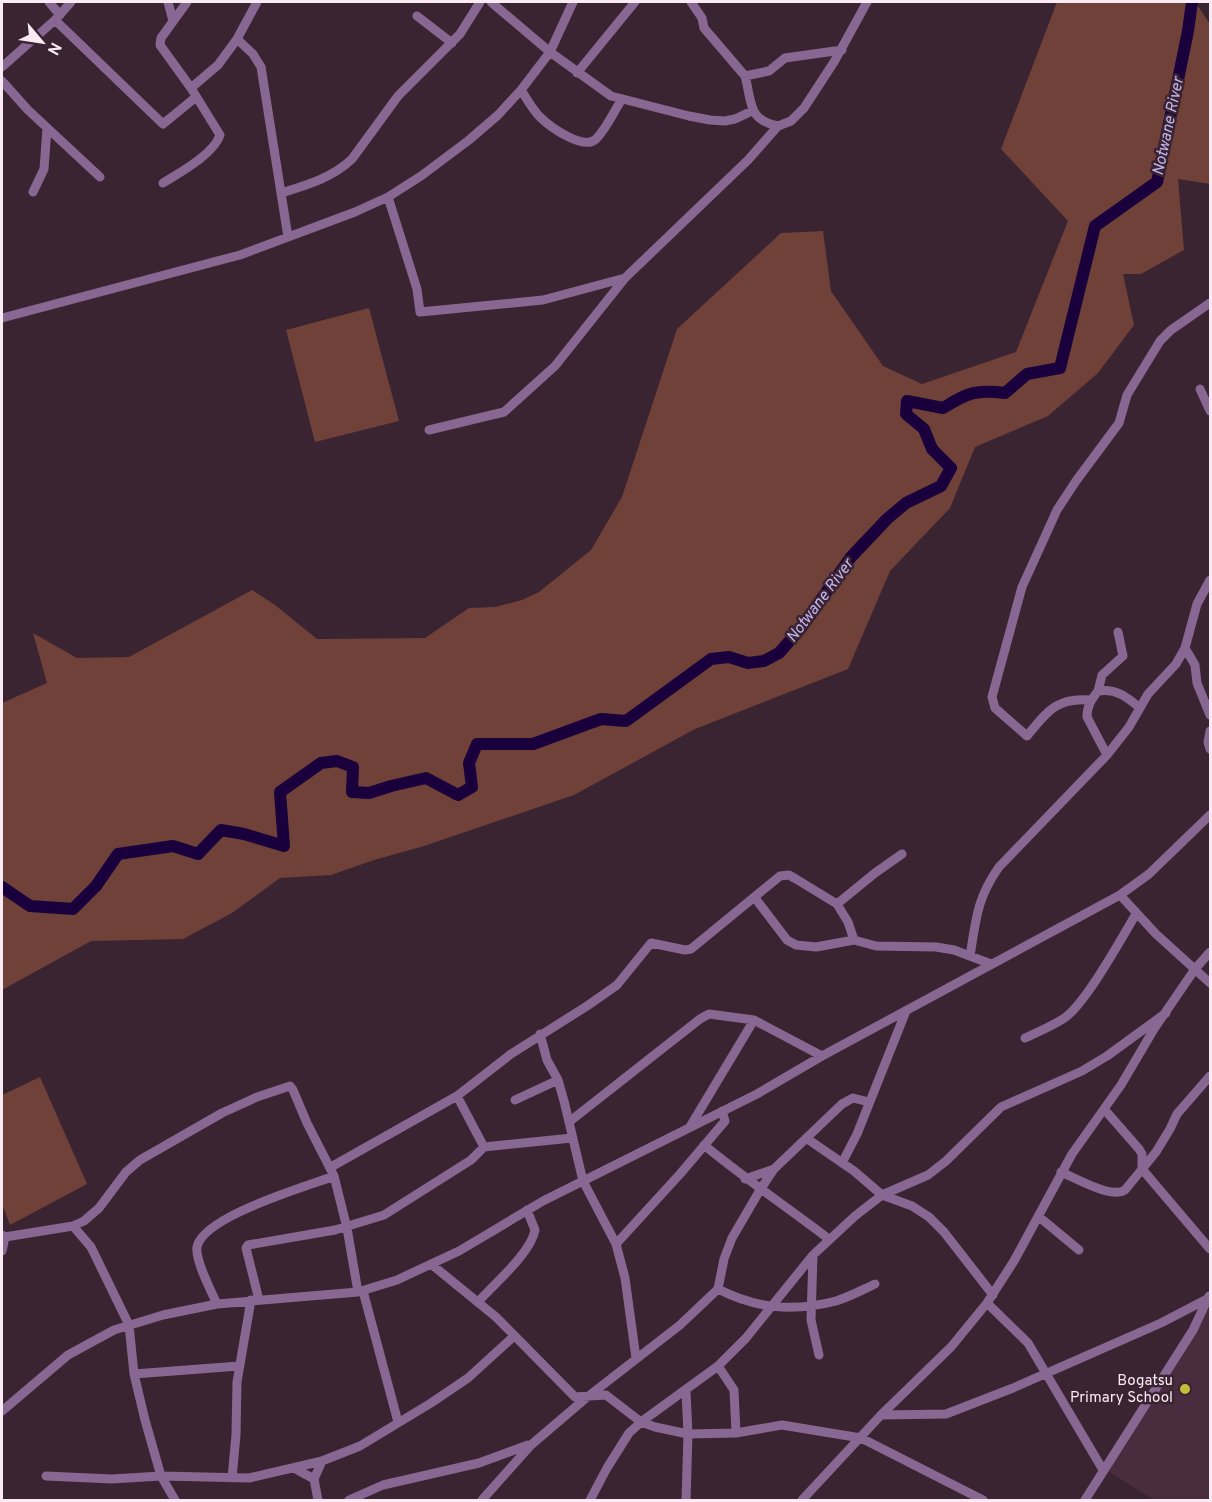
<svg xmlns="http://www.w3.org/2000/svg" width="1212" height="1502" viewBox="0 0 1212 1502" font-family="Overpass,sans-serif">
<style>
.built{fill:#492d3e}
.green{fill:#6f4138}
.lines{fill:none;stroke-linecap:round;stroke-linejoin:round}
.river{stroke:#19003c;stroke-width:12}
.minor{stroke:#886792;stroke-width:9}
.poi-dot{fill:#c6bc3c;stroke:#3a2431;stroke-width:2}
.labels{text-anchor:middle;stroke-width:5;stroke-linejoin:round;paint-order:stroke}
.poi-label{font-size:15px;fill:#f9eaf3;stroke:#3a2431;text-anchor:end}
.water-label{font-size:16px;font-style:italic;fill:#c2b6f1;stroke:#3a2431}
</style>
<rect width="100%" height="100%" fill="#3a2431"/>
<path class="built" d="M1210,1307v193h-56l-46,-29z"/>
<path class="green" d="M1057,2h138l15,22v160l-32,-5 6,71 -43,24h-18l11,51 -36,48 -50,43 -73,31 -25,61 -60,63 -42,98 -153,60 -121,66 -150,51 -50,14 -43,15 -51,3 -48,35 -49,26 -92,2 -89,49v-287l45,-20 -14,-50 44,25 52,-1 123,-67 23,15 42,34 108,-1 44,-30 26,-1 27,-7 17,-8 52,-42 31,-53 55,-168 104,-96 42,-2 8,60 52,75 39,18 94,-32 52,-131 -67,-72z
M369,308l30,113 -84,21 -29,-112z
M40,1077l47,107 -77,41 -8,-21v-109z"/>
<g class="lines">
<path class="river" d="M2,887l28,19 43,3 23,-23 22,-32 55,-8 25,8 23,-24 23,4 40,12 -4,-54 41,-29 16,-2 16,6 -1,25 17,1 22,-7 35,-8 32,17 14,-8 -3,-24 8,-19h56l68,-25 25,2 85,-62 18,-2 19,6 16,-2 15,-8 22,-25 50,-71 36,-38 19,-16 35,-17 10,-18 -19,-19 -8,-20 -18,-15 1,-13 36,7c24,-15 33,-19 62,-15l22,-19 33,-6 35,-142 62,-44 31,-151 4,-29"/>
<path class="minor" d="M49,2l11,13
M168,2l5,19
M257,2l-20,37 16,15 8,13 27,170
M491,2l59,50 61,44 78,20 21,4 15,1 10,-2 17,-8
M691,2l11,16 2,10 41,48 24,-5 16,-13 57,-8
M417,16l35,27
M55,20l108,104 33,-27
M2,67l53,-47 16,-18
M577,73l58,-71
M745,76c7,25 2,44 33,50
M2,81l26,29 72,67
M191,88l27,-23 19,-26
M521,90c6,9 11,19 19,27 10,10 44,34 56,22 11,-11 18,-28 26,-40
M163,183c16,-10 51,-29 57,-48l-29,-47 -31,-43 1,-7 26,-36
M33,192l11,-23 3,-41
M281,193c26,-8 51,-15 71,-34l46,-63 62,-62 20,-32
M388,197l29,92 3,23 123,-12 82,-22 123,-118 30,-34 13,-5 13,-13 30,-46 33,-60
M2,318l238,-63 115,-43 33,-15 33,-21 48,-36 29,-25 23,-25 29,-38 23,-50
M1200,389l10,22
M429,430l75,-18 51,-46 70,-88
M1210,580l-13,24 -12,44 10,17 2,18 13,32
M1098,691l4,-16 21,-19 -5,-24
M1090,700c-34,-3 -43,12 -63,36l-32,-28 -3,-11 30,-110 35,-77 19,-29 43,-58 8,-28 33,-54 11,-11 39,-27
M1210,731l-2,11 2,7
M1107,755l-20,-38c0,-11 4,-17 11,-26 18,-3 29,6 42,17
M1120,895l36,39 54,49
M755,898l32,42 9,5 20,2 38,-7 22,6 60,1 18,3 37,14
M837,904l38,-31 27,-19
M970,956c6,-37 7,-58 29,-89l108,-112 22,-28 19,-33 28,-30 9,-16
M540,1034l7,26 11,20 6,21 19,80 33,63 9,34 11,80
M1025,1038c13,-6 27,-12 38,-19 22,-14 58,-80 73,-105
M457,1096l27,51
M515,1100l43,-20
M1104,1109l35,40 3,5v15l68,80
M569,1122l131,-103 9,-5 45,6 68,36
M691,1125l63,-105
M806,1138l48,33 28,24 30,11 17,11 15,15 49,63
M704,1145c40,33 83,62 125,94
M842,1163l15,-29 49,-123
M331,1167l126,-71 54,-42 76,-48 30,-21 34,-42 34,7 6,-1 89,-73 9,-1 7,4 41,25 11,18 6,18
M1061,1172c15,6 50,27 64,18l31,-38 14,-23 7,-15 33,-38
M745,1179l29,-10
M1038,1216l41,34
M73,1226l18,21 38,78 5,49 11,46 16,56 14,24
M2,1235l3,2 68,-11 11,-5 15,-13 27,-36 14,-12 82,-47 35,-16 33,-11 3,4 14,33 27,53 13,52 11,64
M616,1244l64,-70 45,-53 -3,-10
M2,1251l3,-14
M813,1255l-2,65 8,35
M431,1264l65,53 79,80 31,-2 35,27 14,5 33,7 48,-1 46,-8 79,13 122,62
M718,1289c39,20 76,23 118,12 13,-4 26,-11 39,-17
M363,1291l35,131
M259,1300l-13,-52 2,-3 87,-15 49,-15 87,-55 13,-13 88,-9
M478,1302c16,-18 53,-49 57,-72l-8,-20
M987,1303l41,40 75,127
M217,1304c-6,-13 -22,-44 -20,-57 6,-31 109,-60 137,-71
M718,1366l16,24 2,43
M134,1374l105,-8
M686,1391l2,43 -2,66
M2,1411l66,-56 46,-25 49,-15 54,-11 141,-12 39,-12 62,-29 84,-50 214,-107 65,-38 298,-161 29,-21 61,-59
M881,1415l65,-1 67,-26 148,-65 48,-25
M294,1468l20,11
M46,1476l66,3 49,-3 88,2 73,-17 38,-15 71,-43 37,-25 45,-41
M232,1478l4,-43 1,-53 14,-82
M318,1500l-4,-21 8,-18
M349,1500l34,-15 96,-22 49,-18
M482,1500l49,-55 55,-47 94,-73 38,-36 6,-30 8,-21 28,-48 14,-21 68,-65 11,-6 16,4
M590,1500l17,-32 22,-35 12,-11 77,-56 28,-28 67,-83 42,-39 27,-21 46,-20 18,-14 55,-54 81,-36 25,-15 59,-43
M802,1500l79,-85 70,-68 36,-44 27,-42 58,-107 49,-69 33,-56 41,-60 15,-17
M1085,1500l108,-170 16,-34"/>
</g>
<circle class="poi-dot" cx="1185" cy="1389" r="6"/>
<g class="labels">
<g class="poi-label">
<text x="1173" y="1385">Bogatsu<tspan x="1173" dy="17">Primary School</tspan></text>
</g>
<g class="water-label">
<text transform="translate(1167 126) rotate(-78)" y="6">Notwane River</text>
<text transform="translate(819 600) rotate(-53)" y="6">Notwane River</text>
</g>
</g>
<rect width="1212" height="1502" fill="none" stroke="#f9eaf3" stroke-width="6"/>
<g transform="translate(42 42) rotate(119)" stroke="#3a2431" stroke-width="4.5" paint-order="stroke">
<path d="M0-4.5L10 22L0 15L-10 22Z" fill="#f9eaf3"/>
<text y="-9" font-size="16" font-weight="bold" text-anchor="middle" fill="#f9eaf3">N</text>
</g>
</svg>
